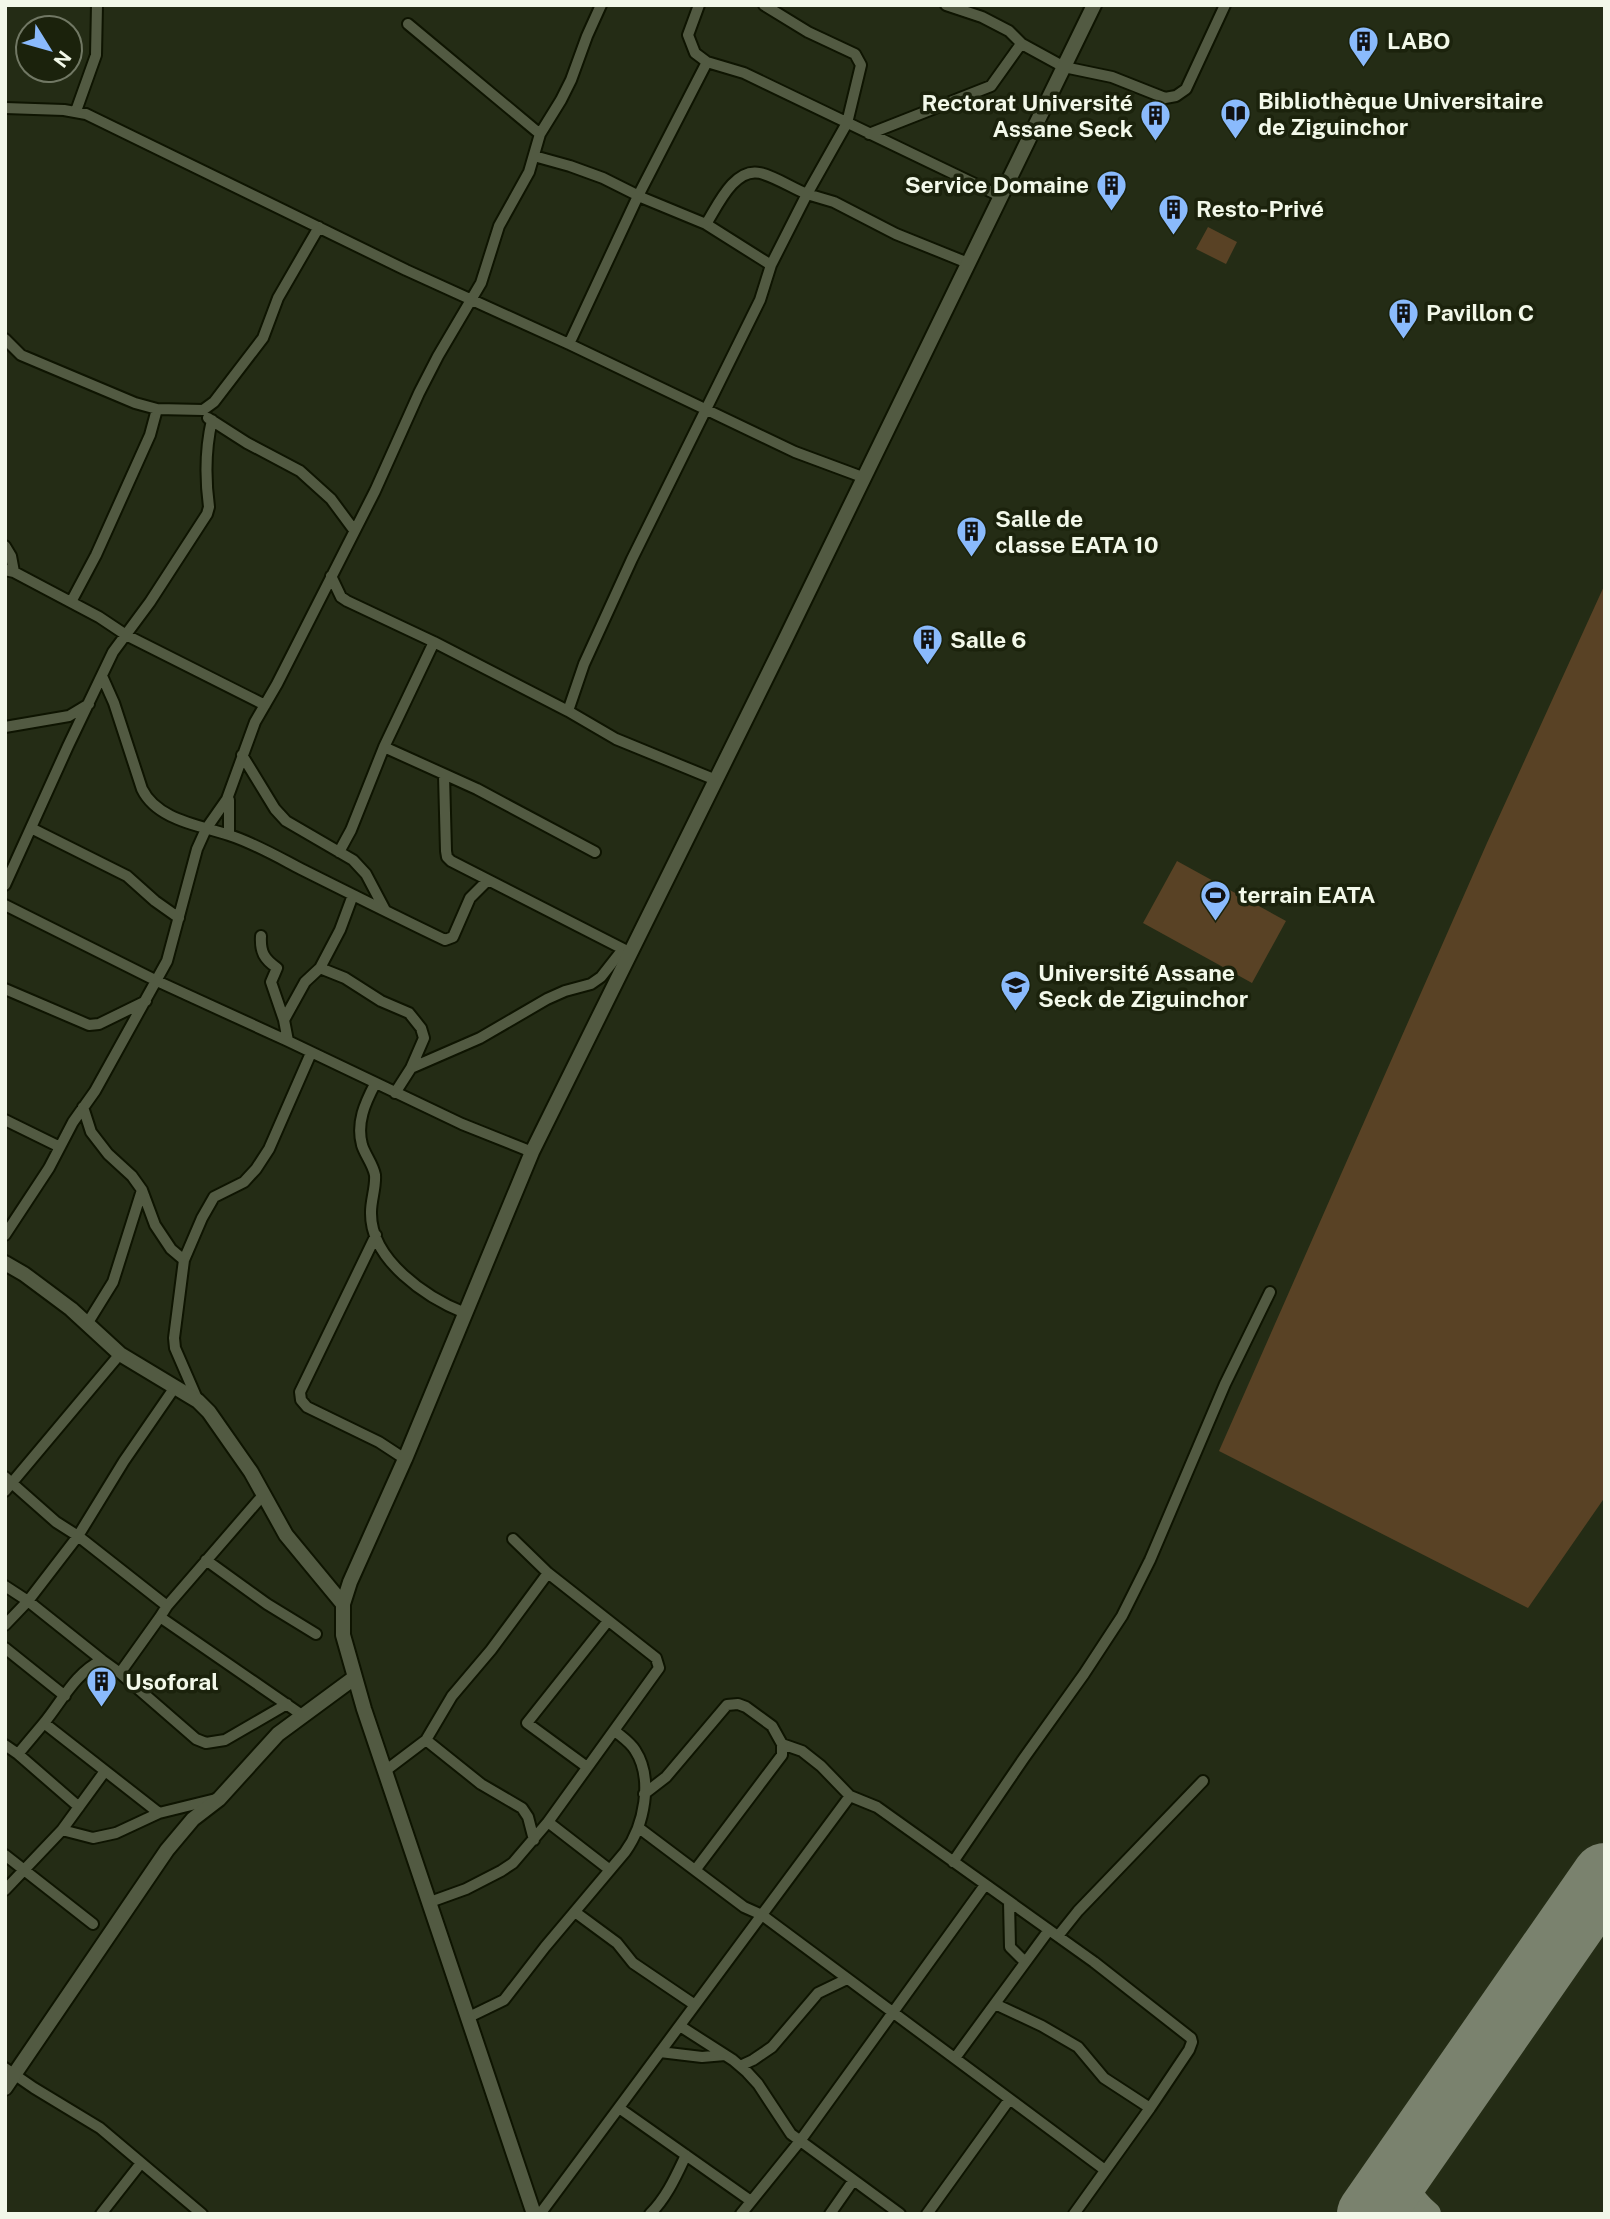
<svg xmlns="http://www.w3.org/2000/svg" width="1610" height="2219" viewBox="0 0 1610 2219" font-family="'Public Sans',sans-serif">
<style>
.green{fill:#594225}
.lines{fill:none;stroke-linecap:round;stroke-linejoin:round}
.taxiway{stroke:#7a826e;stroke-width:26}
.runway{stroke:#7a826e;stroke-width:66}
.minor-casing{stroke:#0e1401;stroke-width:14}
.tertiary-casing{stroke:#0e1401;stroke-width:18}
.minor{stroke:#525a42;stroke-width:10}
.tertiary{stroke:#525a42;stroke-width:14}
.labels{text-anchor:middle;stroke-width:7;stroke-linejoin:round;paint-order:stroke}
.poi-label{font-size:23px;font-weight:bold;fill:#f2f8e9;stroke:#1b220c;text-anchor:start}
</style>
<rect width="100%" height="100%" fill="#242c15"/>
<path class="green" d="M1208,227l29,15 -11,22 -30,-15z
M1605,584v913l-77,111 -309,-157 268,-608z
M1177,861l109,60 -34,62 -109,-60z"/>
<g class="lines">
<path class="taxiway" d="M1408,2159c-3,26 -1,38 20,55
M1372,2214c15,-12 28,-11 47,-8"/>
<path class="runway" d="M1370,2214l235,-338"/>
<defs>
<path id="minor" d="M699,5l-11,30 7,18 12,9
M946,5l36,12 27,14 13,13 42,23 48,10 53,21 11,-2 10,-7 39,-84
M408,24l132,110
M5,108l59,2 22,4 320,156 163,74 226,108 70,26
M76,111l20,-56 1,-50
M869,134l122,-48 30,-42
M534,156l36,10 33,12 40,20 63,26 65,41
M706,224c11,-17 28,-57 54,-51 16,4 32,15 47,21l40,-71 14,-58 -6,-11 -47,-22 -44,-27
M5,339l16,16 114,48 22,6 46,1 11,-8 49,-64 15,-40 41,-71
M569,344l69,-148 69,-134 37,11 258,124
M208,418l39,25 53,28 31,28 23,31
M5,546l6,10 3,16
M5,570l9,2 85,45 27,18 139,70
M331,576l10,21 6,4 87,41 134,69 48,28 100,41
M71,602l25,-47 54,-120 7,-26
M102,676l12,27 28,86c15,31 57,36 87,46 25,8 49,22 72,34 48,24 96,48 144,71l8,-3 17,-39 18,-18
M568,711l16,-47 48,-105 128,-259 11,-35 36,-71 27,8 62,32 72,29
M5,727l64,-11 20,-12
M384,747l93,42 118,63
M242,755l33,54 11,12 67,39 13,14 19,36
M444,775l2,76 1,6 4,4 180,92
M229,800v35
M31,828l96,48 28,25 24,17
M339,852l12,-22 33,-83 50,-105
M5,885l63,-139 45,-94 37,-50 57,-88 2,-7c-4,-30 -4,-57 3,-87
M5,905l152,76 131,60
M261,936c-1,16 3,23 16,32l-6,14 13,38 4,21 174,83 70,28
M320,968l20,-38 13,-35
M5,989l84,36 10,-1 47,-23
M284,1020l21,-38 15,-14 25,10 36,23 28,12 12,15 3,10 -13,30
M375,1084c-10,19 -19,39 -13,61 3,10 11,19 13,30 1,12 -4,25 -4,37 -1,48 56,86 94,101
M395,1093l16,-25 69,-30 67,-39 18,-8 26,-7 10,-7 22,-28
M83,1107l8,25 17,22 24,22 10,14 13,35 16,24 13,11
M5,1120l55,27
M5,1235l44,-67 24,-46 22,-31 72,-130 30,-112 9,-20 21,-30 28,-77 22,-38 98,-193 44,-98 19,-37 43,-73 18,-57 30,-54 11,-38 21,-34 10,-20 16,-44 14,-31
M376,1235l-76,157 1,8 6,7 72,35 26,17
M87,1324l26,-42 29,-92
M198,1401l-23,-53 -1,-10 10,-78 18,-42 12,-21 30,-15 12,-13 13,-20 42,-96
M5,1477l51,45 22,14 89,70
M5,1491l115,-137
M264,1494l-97,112 -7,11 142,98
M206,1560l61,44 49,30
M5,1586l23,15 74,59
M5,1625l23,-24 50,-65 46,-75 51,-74
M5,1648l60,48
M120,1673l76,66 10,4 19,-3 62,-36
M44,1723c18,-22 31,-50 58,-63l18,13 40,-56
M426,1740l55,44 41,24 6,9 6,23
M782,1744l20,7 19,15 29,30 27,11 217,155 97,76 1,4 -3,8 -39,58 -76,106
M5,1745l13,9 26,-31 115,90
M18,1754l61,53
M587,1767l-60,-44 81,-102
M385,1771l41,-31 26,-44 39,-46 57,-77
M644,1794l22,-17 61,-72 11,-1 8,3 26,19 10,18v11l-86,114
M548,1822l62,48
M639,1828l105,79 18,8 343,255
M62,1830l31,8 23,-5 43,-20 57,-14
M5,1855l88,69
M953,1862l71,-104 60,-84 38,-58 28,-56 75,-176 45,-92
M5,1890l57,-60 43,-59
M430,1902l36,-13 35,-18 12,-8 35,-41 111,-154 -3,-10 -108,-85 -35,-34
M1009,1902l1,45 15,15
M575,1912l42,31 16,20 62,42
M1058,1936l20,-25 125,-130
M995,2004l47,22 36,21 26,31 46,30
M469,2017l35,-17 41,-53 80,-95c19,-26 29,-73 10,-102 -5,-8 -13,-13 -20,-19
M680,2026l53,34 14,12 11,12 33,50 109,80
M660,2052l42,5 23,-2
M955,2058l94,-128
M740,2066l13,-6 19,-13 46,-54 29,-14
M5,2068l29,20 66,40 102,86
M619,2108l132,93
M101,2214l40,-51
M540,2214l310,-418
M650,2214c17,-17 26,-38 36,-59
M741,2214l59,-73 185,-256
M830,2214l23,-33
M927,2214l82,-114"/>
<path id="tertiary" d="M5,1263l19,11 47,35 49,45 78,47 11,11 42,60 35,63 57,69
M5,2088l162,-238 26,-31 26,-20 59,-65 76,-56
M534,2214l-170,-505 -21,-74v-31l7,-22 55,-123 127,-307 252,-510 310,-637"/>
</defs>
<use href="#minor" class="minor-casing"/>
<use href="#tertiary" class="tertiary-casing"/>
<use href="#minor" class="minor"/>
<use href="#tertiary" class="tertiary"/>
</g>
<defs>
<symbol id="building-pin" viewBox="-11 -11 22 30"><path d="M0 17L-7.5 6A9.5 9.5 0 1 1 7.5 6Z" fill="#8abafc" stroke="#1b220c"/><path d="M-4-6H4V6H1V3H-1V6H-4ZM-2.5-4.3h1.7v1.8h-1.7ZM.8-4.3h1.7v1.8H.8ZM-2.5-1h1.7V.8h-1.7ZM.8-1h1.7V.8H.8Z" fill="#111"/></symbol>
<symbol id="library-pin" viewBox="-11 -11 22 30"><path d="M0 17L-7.5 6A9.5 9.5 0 1 1 7.5 6Z" fill="#8abafc" stroke="#1b220c"/><path d="M-6-4Q-3-5.5-.7-3.5V5Q-3 3-6 4ZM6-4Q3-5.5 .7-3.5V5Q3 3 6 4Z" fill="#111"/></symbol>
<symbol id="stadium-pin" viewBox="-11 -11 22 30"><path d="M0 17L-7.5 6A9.5 9.5 0 1 1 7.5 6Z" fill="#8abafc" stroke="#1b220c"/><path d="M0-5a6.5 5 0 1 0 0 10a6.5 5 0 1 0 0-10ZM-3.5-1.8h7v3.6h-7Z" fill="#111"/></symbol>
<symbol id="university-pin" viewBox="-11 -11 22 30"><path d="M0 17L-7.5 6A9.5 9.5 0 1 1 7.5 6Z" fill="#8abafc" stroke="#1b220c"/><path d="M0-5L7-2L0 1L-7-2ZM-4 1L0 2.5L4 1V4Q0 6-4 4Z" fill="#111"/></symbol>
</defs>
<g fill-rule="evenodd">
<use href="#building-pin" x="1346" y="24" width="35" height="47"/>
<use href="#library-pin" x="1218" y="96" width="35" height="47"/>
<use href="#building-pin" x="1138" y="98" width="35" height="47"/>
<use href="#building-pin" x="1094" y="168" width="35" height="47"/>
<use href="#building-pin" x="1156" y="192" width="35" height="47"/>
<use href="#building-pin" x="1386" y="296" width="35" height="47"/>
<use href="#building-pin" x="954" y="514" width="35" height="47"/>
<use href="#building-pin" x="910" y="622" width="35" height="47"/>
<use href="#stadium-pin" x="1198" y="878" width="35" height="47"/>
<use href="#university-pin" x="998" y="968" width="35" height="47"/>
<use href="#building-pin" x="84" y="1664" width="35" height="47"/>
</g>
<g class="labels">
<g class="poi-label">
<text x="1387" y="49">LABO</text>
<text x="1258" y="109">Bibliothèque Universitaire<tspan x="1258" dy="26">de Ziguinchor</tspan></text>
<text x="1133" y="111" text-anchor="end">Rectorat Université<tspan x="1133" dy="26">Assane Seck</tspan></text>
<text x="1089" y="193" text-anchor="end">Service Domaine</text>
<text x="1196" y="217">Resto-Privé</text>
<text x="1426" y="321">Pavillon C</text>
<text x="995" y="527">Salle de<tspan x="995" dy="26">classe EATA 10</tspan></text>
<text x="950" y="648">Salle 6</text>
<text x="1238" y="903">terrain EATA</text>
<text x="1038" y="981">Université Assane<tspan x="1038" dy="26">Seck de Ziguinchor</tspan></text>
<text x="125" y="1690">Usoforal</text>
</g>
</g>
<rect width="1610" height="2219" fill="none" stroke="#f2f8e9" stroke-width="14"/>
<g transform="translate(49 49) rotate(127)"><circle r="33" fill="#1b220c" stroke="#717864" stroke-width="2"/>
<path d="M0-5L12 26L0 18L-12 26Z" fill="#8abafc"/>
<text y="-10" font-size="19" font-weight="bold" text-anchor="middle" fill="#f2f8e9">N</text>
</g>
</svg>
